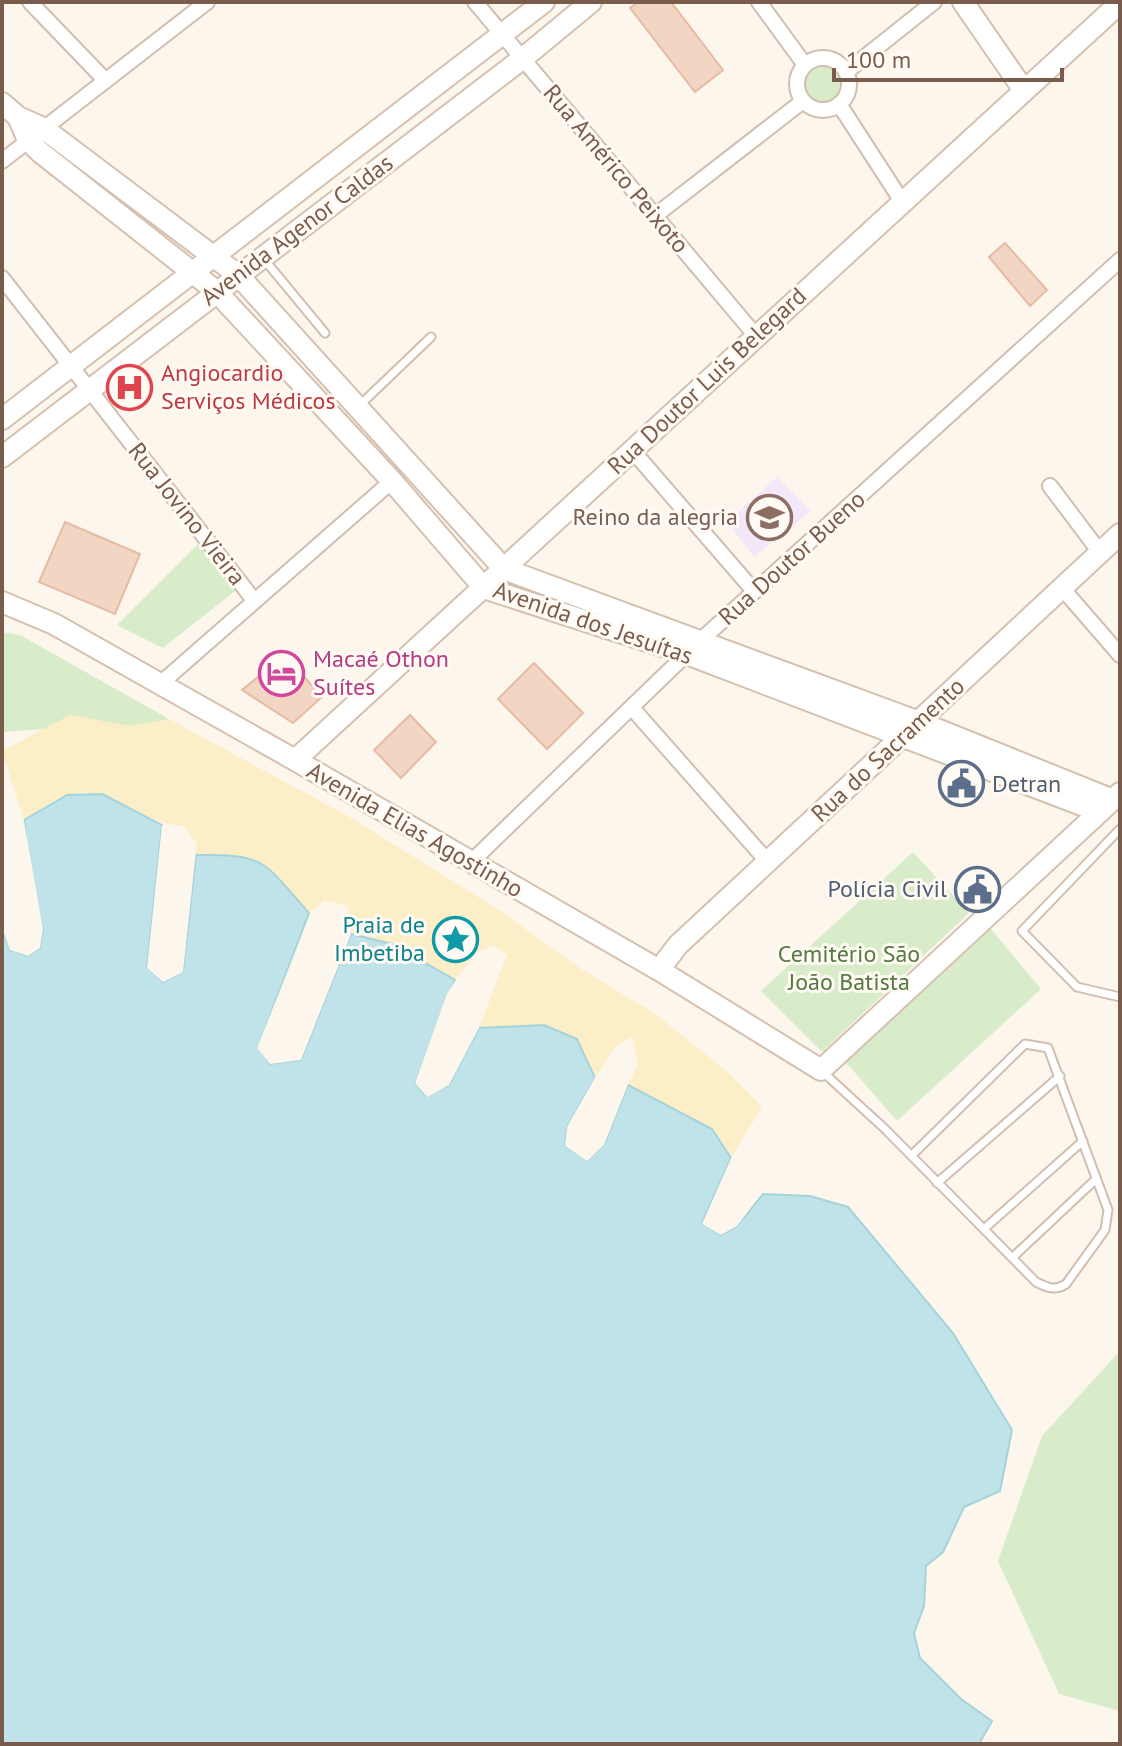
<svg xmlns="http://www.w3.org/2000/svg" width="1122" height="1746" viewBox="0 0 1122 1746" font-family="'PT Sans',sans-serif">
<style>
.education{fill:#f3e8fa}
.green{fill:#d8ecc9}
.sand{fill:#fcefc7}
.water{fill:#bfe3e8;stroke:#a5d3da;stroke-width:2}
.pier{fill:#fdf6ec}
.building{fill:#f3d5c3;stroke:#e6bba3;stroke-width:2}
.lines{fill:none;stroke-linecap:round;stroke-linejoin:round}
.lane-casing{stroke:#d1beb0;stroke-width:11}
.street-casing{stroke:#d1beb0;stroke-width:18}
.secondary-casing{stroke:#d6c0b0;stroke-width:24}
.lane{stroke:#fff;stroke-width:7}
.street{stroke:#fff;stroke-width:14}
.secondary{stroke:#fff;stroke-width:20}
.labels{text-anchor:middle;stroke-width:6;stroke-linejoin:round;paint-order:stroke}
.street-label{font-size:24px;fill:#7a5c4d;stroke:#fffaf3}
.health-label{font-size:24px;fill:#be3a42;stroke:#fffaf3;text-anchor:start}
.education-label{font-size:24px;fill:#785e54;stroke:#fffaf3;text-anchor:end}
.hotel-label{font-size:24px;fill:#b23c85;stroke:#fffaf3;text-anchor:start}
.service-label{font-size:24px;fill:#4e5e75;stroke:#fffaf3;text-anchor:start}
.culture-label{font-size:24px;fill:#0d838f;stroke:#fffaf3;text-anchor:end}
.park-label{font-size:24px;fill:#537a41;stroke:#fffaf3}
</style>
<rect width="100%" height="100%" fill="#fdf6ec"/>
<path class="education" d="M777,477l34,34 -57,46 -27,-35z"/>
<path class="green" d="M801 84a22 22 0 1 1 44 0a22 22 0 1 1-44 0Z
M199,543l36,48 -72,57 -46,-23z
M2,632l18,3 149,84 -11,12 -100,-3 -56,4z
M913,852l56,61 -147,139 -61,-61z
M986,923l55,66 -144,132 -54,-62z
M1120,1351v360l-61,-17 -61,-133 44,-125z"/>
<path class="sand" d="M70,715l61,11 38,-7 179,97 151,94 81,58 75,46 69,55 38,38 -31,51 -19,-29 -84,-44 10,-21 -6,-27 -16,9 -21,32 -18,-39 -33,-14 -65,3 28,-73 -13,-10 -17,7 -22,28 -63,-36 -41,-10 -3,-28 -24,-6 -15,13c-46,-51 -41,-59 -113,-58v-12l-12,-17c-45,-1 -72,-43 -117,-31 -14,4 -30,17 -43,25l-22,-69z"/>
<path class="water" d="M102,794l60,31 -15,142 16,15 20,-11 13,-116c72,-1 67,7 113,58l-51,134 12,17 31,-4 50,-126 41,10 63,36 -40,103 11,13 23,-11 30,-57 65,-3 33,14 18,39 -28,49 -2,19 22,14 17,-15 24,-60 84,44 19,29 -29,65 19,12 16,-9 26,-32 47,2 38,11 105,126 59,97 -12,61 -36,16 -21,45 -17,14 -2,40 -10,27 6,25 41,41 31,22 -13,23h-977v-817l8,23 18,6 12,-8 3,-19 -13,-55 -6,-54 43,-25z"/>
<path class="pier" d="M23,816l20,113 -3,19 -12,8 -18,-6 -8,-23v-4l4,2 7,22 14,5 10,-6 2,-17 -13,-55 -6,-54z
M162,825l4,1 -15,140 13,11 15,-8 13,-114 4,-4 -13,121 -20,10 -16,-14z
M312,910l-50,137 10,13 26,-3 52,-127 1,4 -50,126 -31,4 -13,-16z
M458,977l-39,105 9,10 18,-10 30,-57 5,-1 -32,61 -22,12 -12,-14 32,-89z
M597,1074l1,6 -27,49 -2,15 18,11 13,-13 24,-58 5,-2 -25,63 -17,16 -22,-15 2,-19z
M733,1154l1,6 -27,62 14,8 14,-7 29,-33 -27,36 -16,9 -19,-11z"/>
<path class="building" d="M639,2h32l52,68 -28,22 -65,-84z
M1005,243l42,47 -17,16 -41,-49z
M65,522l75,32 -25,60 -76,-32z
M285,655l37,42 -29,26 -51,-33z
M534,663l49,50 -36,36 -49,-50z
M410,715l26,27 -35,36 -27,-28z"/>
<g class="lines">
<defs>
<path id="lane" d="M263,258l62,75
M361,404l70,-67
M1120,829l-98,102 55,56 43,10
M824,1073l61,56 151,153c12,6 19,9 30,2l39,-54 3,-20 -60,-162 -23,-4 -113,111
M937,1183l123,-107
M985,1228l98,-87
M1013,1257l82,-77"/>
<path id="street" d="M30,2l75,78
M475,2l281,334
M759,2l46,63
M797 84a26 26 0 1 1 52 0a26 26 0 1 1-52 0Z
M846,72l88,-70
M839,104l64,99
M2,161l205,-159
M656,215l147,-114
M2,278l251,321
M632,450l122,141
M1050,486l49,65
M1062,588l58,67
M160,684l232,-203
M632,708l136,154
M471,862l230,-222 419,-380"/>
<path id="secondary" d="M963,2l60,87
M2,103l16,14 25,11 195,147 266,294 415,153 194,78
M18,117l10,23 12,12 176,139 176,190 92,107 203,66 413,158
M2,419l542,-417
M2,457l520,-398 69,-57
M2,602l52,22 241,136 364,210 162,100 299,-277
M295,760l825,-757
M659,970l19,-25 442,-411"/>
</defs>
<use href="#lane" class="lane-casing"/>
<use href="#street" class="street-casing"/>
<use href="#secondary" class="secondary-casing"/>
<use href="#lane" class="lane"/>
<use href="#street" class="street"/>
<use href="#secondary" class="secondary"/>
</g>
<defs>
<symbol id="hospital-ring" viewBox="-11 -11 22 22"><circle r="9.5" fill="#fffaf3" stroke="#e0444e" stroke-width="1.5"/><path d="M-5-5h3v3.5h4V-5h3V5h-3V1.5h-4V5h-3Z" fill="#e0444e"/></symbol>
<symbol id="school-ring" viewBox="-11 -11 22 22"><circle r="9.5" fill="#fffaf3" stroke="#8d6e63" stroke-width="1.5"/><path d="M0-5L7-2L0 1L-7-2ZM-4 1L0 2.5L4 1V4Q0 6-4 4Z" fill="#8d6e63"/></symbol>
<symbol id="hotel-ring" viewBox="-11 -11 22 22"><circle r="9.5" fill="#fffaf3" stroke="#d1479c" stroke-width="1.5"/><path d="M-6-4.5h1.5V1H6V5H4.5V3h-9V5H-6ZM-4 0a1.8 1.8 0 1 1 3.6 0ZM.5 0V-2.5h3Q6-2.5 6 0Z" fill="#d1479c"/></symbol>
<symbol id="civic-ring" viewBox="-11 -11 22 22"><circle r="9.5" fill="#fffaf3" stroke="#5c6f8a" stroke-width="1.5"/><path d="M-.6-6.5H3V-4.5H.6V-3L4-1V1h2V6H-6V1h2V-1L-.6-3ZM-1.2 2.5V6h2.4V2.5Z" fill="#5c6f8a"/></symbol>
<symbol id="sight-ring" viewBox="-11 -11 22 22"><circle r="9.5" fill="#fffaf3" stroke="#0f9aa8" stroke-width="1.5"/><path d="M0-6L1.8-2.2L6-1.7L2.9 1.2L3.7 5.4L0 3.3L-3.7 5.4L-2.9 1.2L-6-1.7L-1.8-2.2Z" fill="#0f9aa8"/></symbol>
</defs>
<g fill-rule="evenodd">
<use href="#hospital-ring" x="104" y="362" width="51" height="51"/>
<use href="#school-ring" x="744" y="492" width="51" height="51"/>
<use href="#hotel-ring" x="256" y="648" width="51" height="51"/>
<use href="#civic-ring" x="936" y="758" width="51" height="51"/>
<use href="#civic-ring" x="952" y="864" width="51" height="51"/>
<use href="#sight-ring" x="430" y="914" width="51" height="51"/>
</g>
<g class="labels">
<g class="street-label">
<text transform="translate(616 169) rotate(50)" y="8">Rua Américo Peixoto</text>
<text transform="translate(297 230) rotate(-37)" y="8">Avenida Agenor Caldas</text>
<text transform="translate(707 381) rotate(-43)" y="8">Rua Doutor Luis Belegard</text>
<text transform="translate(187 514) rotate(52)" y="8">Rua Jovino Vieira</text>
<text transform="translate(792 558) rotate(-42)" y="8">Rua Doutor Bueno</text>
<text transform="translate(593 623) rotate(19)" y="8">Avenida dos Jesuítas</text>
<text transform="translate(888 750) rotate(-43)" y="8">Rua do Sacramento</text>
<text transform="translate(415 830) rotate(30)" y="8">Avenida Elias Agostinho</text>
</g>
<g class="health-label">
<text x="161" y="381">Angiocardio<tspan x="161" dy="28">Serviços Médicos</tspan></text>
</g>
<g class="education-label">
<text x="738" y="525">Reino da alegria</text>
</g>
<g class="hotel-label">
<text x="313" y="667">Macaé Othon<tspan x="313" dy="28">Suítes</tspan></text>
</g>
<g class="service-label">
<text x="992" y="792">Detran</text>
<text x="947" y="897" text-anchor="end">Polícia Civil</text>
</g>
<g class="culture-label">
<text x="425" y="933">Praia de<tspan x="425" dy="28">Imbetiba</tspan></text>
</g>
<g class="park-label">
<text x="849" y="962">Cemitério São<tspan x="849" dy="28">João Batista</tspan></text>
</g>
</g>
<rect width="1122" height="1746" fill="none" stroke="#7a5c4d" stroke-width="8"/>
<path d="M834 68v12h228v-12" fill="none" stroke="#7a5c4d" stroke-width="4"/>
<text x="846" y="68" font-size="24" fill="#7a5c4d" stroke="#fffaf3" stroke-width="6" paint-order="stroke">100 m</text>
</svg>
